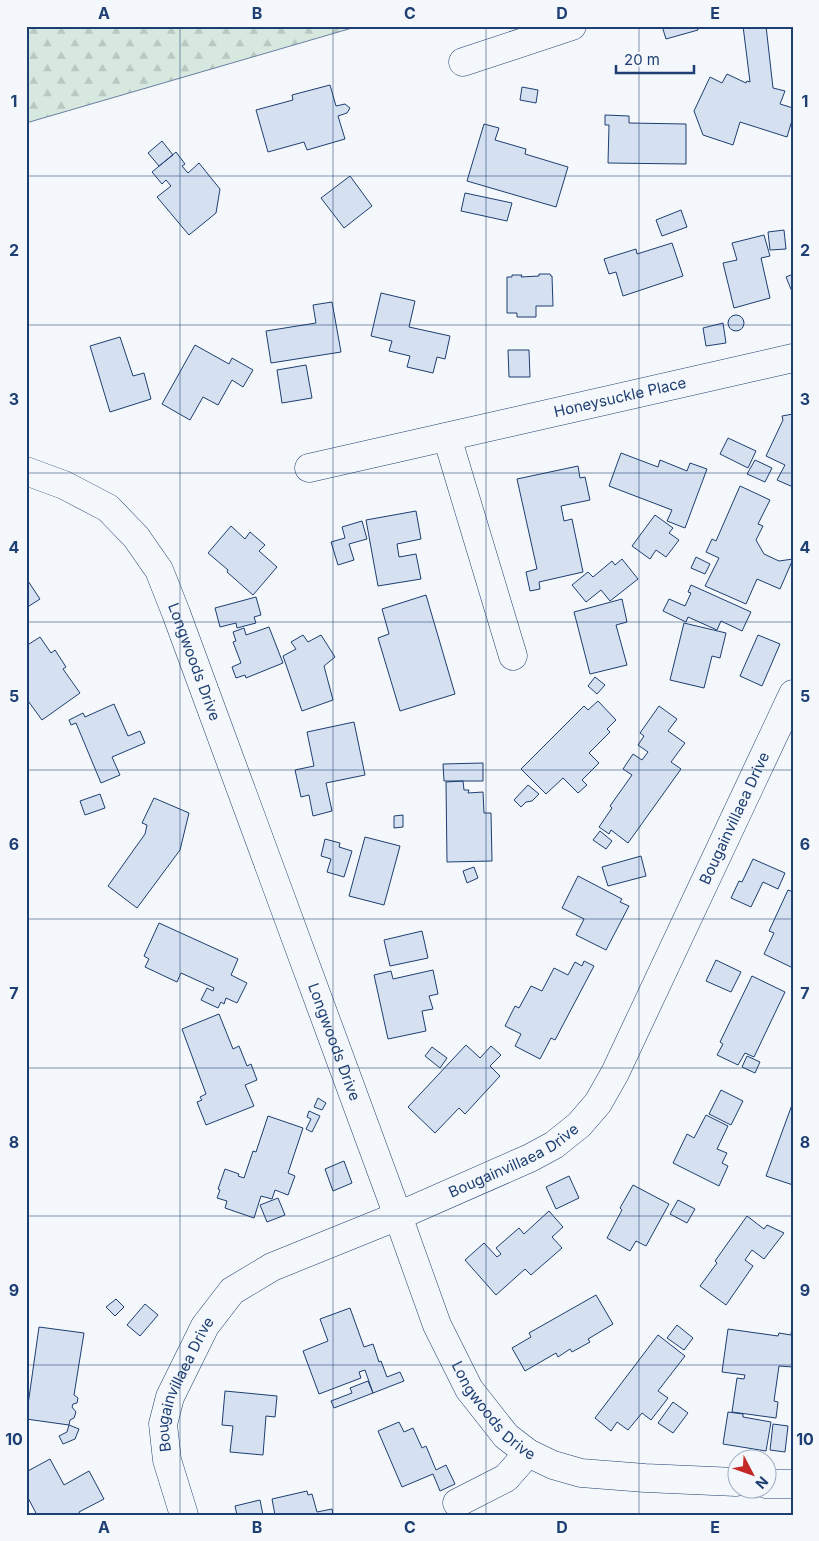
<svg xmlns="http://www.w3.org/2000/svg" width="819" height="1541" viewBox="0 0 819 1541" font-family="Inter,sans-serif">
<style>
.forest{fill:url(#forest-firs);stroke:#687fa3}
.building{fill:#d5e0f0;stroke:#1d3f73}
.lines{fill:none;stroke-linecap:round;stroke-linejoin:round}
.minor-casing{stroke:#1d3f73;stroke-width:29}
.minor{stroke:#f4f7fb;stroke-width:28}
.grid{fill:none;stroke:#1d3f73;stroke-width:1;stroke-opacity:0.55}
.labels{text-anchor:middle;stroke-width:4;stroke-linejoin:round;paint-order:stroke}
.street-label{font-size:15px;fill:#1d3f73;stroke:#f4f7fb}
.neatline{fill:none;stroke:#1d3f73;stroke-width:2}
.grid-label{font-size:16px;text-anchor:middle;font-weight:bold;fill:#1d3f73}
</style>
<defs>
<pattern id="forest-firs" width="22" height="20" patternUnits="userSpaceOnUse" patternTransform="scale(1.25)"><rect width="22" height="20" fill="#d7e8df"/><path d="M5 1l3.5 6h-7zM16 11l3.5 6h-7z" fill="#b8c8c3"/></pattern>
</defs>
<rect width="100%" height="100%" fill="#f4f7fb"/>
<path class="forest" d="M26,26h333l-333,97z"/>
<path class="building" d="M662,26h35l1,4 -32,9z
M743,26h23l7,62 12,3 -5,13 13,4v9l-6,20 -47,-15 -7,23 -30,-10 -9,-24 16,-34 12,6 5,-9 19,9 1,-2 3,1z
M330,85l6,21 9,-2 5,4 -3,5 -9,3 7,23 -38,11 -3,-8 -36,10 -12,-42 37,-10 -1,-5z
M522,87l16,3 -2,13 -16,-3z
M605,115l24,1v7l57,1v40l-78,-1 1,-38h-4z
M484,124l15,4 -4,12 31,9 -1,5 43,13 -12,40 -89,-26z
M162,141l11,14 -14,11 -11,-13z
M176,152l9,12 -3,2 6,7 11,-10 21,26 -4,24 -27,22 -32,-38 14,-11 -5,-6 -4,4 -10,-12z
M350,176l22,30 -28,22 -23,-30z
M465,193l47,10 -5,18 -46,-10z
M681,210l6,17 -25,9 -6,-16z
M784,230l2,19 -16,1 -2,-18z
M764,235l6,21 -9,2 9,40 -36,10 -11,-45 14,-3 -5,-17z
M672,243l11,33 -60,20 -7,-24 -7,2 -5,-15 32,-10 1,5z
M539,274h11l1,2h1l1,30h-17v11h-19v-4h-10v-36h5v-2h10l-1,2 18,-1z
M793,274v20l-7,-17z
M381,293l34,8 -6,26 41,9 -5,23 -8,-2 -4,16 -26,-6 3,-11 -21,-5 3,-10 -21,-5z
M332,302l9,50 -70,11 -5,-32 50,-8 -3,-18z
M728 323a8 8 0 1 1 16 0a8 8 0 1 1-16 0Z
M723,323l3,20 -20,3 -3,-18z
M120,337l13,39 11,-3 7,26 -41,13 -20,-66z
M195,345l34,19 3,-6 21,12 -10,17 -11,-7 -14,25 -15,-8 -13,23 -28,-16z
M508,350h21l1,27h-21z
M306,365l6,33 -30,5 -5,-33z
M793,414v73l-16,-7 8,-15 -19,-9 17,-36 -1,-4z
M728,438l28,13 -8,17 -28,-14z
M621,453l37,14 2,-7 27,11 3,-8 17,6 -22,59 -18,-7 5,-11 -63,-24z
M755,460l17,8 -7,14 -18,-8z
M578,466l2,12 5,-1 5,23 -29,6 3,15 8,-2 11,53 -44,10 1,7 -10,2 -4,-19 11,-3 -20,-90z
M740,486l30,14 -12,24 5,2 -7,14 8,14 15,7 14,-2 -13,30 -23,-10 -11,25 -41,-18 14,-28 -13,-6 6,-13 4,2z
M416,511l5,28 -24,5 2,13 17,-3 5,25 -43,7 -12,-66z
M655,515l18,13 -4,5 10,7 -13,17 -10,-7 -6,9 -18,-13z
M362,521l5,18 -18,5 5,16 -16,5 -7,-23 14,-4 -3,-11z
M231,526l14,13 5,-7 15,13 -6,6 18,16 -24,28 -26,-23 1,-2 -20,-17z
M696,557l14,7 -5,10 -14,-6z
M622,559l16,20 -28,22 -9,-11 -15,12 -14,-17 16,-13 5,5 19,-16 3,4z
M26,578l14,21 -14,9z
M691,585l60,27 -9,19 -21,-10 -4,9 -29,-13 -2,5 -23,-11 6,-12 16,7 6,-13 -3,-1z
M426,595l29,99 -55,17 -22,-73 11,-4 -7,-25z
M256,597l5,18 -7,2 2,6 -19,5 -1,-5 -16,4 -5,-19z
M622,599l5,23 -11,3 11,40 -37,9 -16,-62z
M684,623l42,10 -6,25 -8,-2 -8,32 -34,-8z
M269,627l14,36 -37,15 -1,-3 -9,3 -4,-11 9,-4 -8,-21 3,-1 -3,-9 11,-4 2,7z
M303,635l5,7 13,-7 14,22 -11,9 9,34 -31,11 -19,-55 13,-7 -5,-7z
M758,635l22,9 -18,42 -22,-10z
M40,637l11,16 4,-3 11,17 -3,2 17,24 -38,27 -16,-22v-52z
M595,677l10,8 -8,9 -9,-8z
M598,701l18,19 -9,9 3,3 -21,21 10,10 -17,17 5,5 -9,8 -15,-15 -17,16 -25,-25 63,-63 4,4z
M114,704l14,32 12,-5 5,12 -33,14 8,18 -19,8 -25,-60 -5,2 -2,-5 14,-7 2,4z
M659,706l18,13 -9,12 17,12 -14,19 10,7 -53,74 -17,-13 -2,4 -10,-7 13,-19 -2,-2 22,-31 -9,-6 10,-15 9,6 6,-8 -10,-7 6,-9 -4,-3z
M354,722l11,53 -39,8 6,28 -19,5 -4,-21 -8,2 -6,-27 19,-4 -7,-34z
M483,763v18h-39l-1,-17z
M463,781l1,9h5l-1,3 15,-1 1,21h7l1,48 -45,1 -1,-80z
M528,785l11,9 -7,7 -6,1 -5,5 -7,-7z
M100,794l5,14 -20,7 -5,-14z
M154,798l35,15 -9,37 -43,58 -29,-22 37,-52 2,-9 -5,-2z
M403,815v12l-9,1v-12z
M600,831l12,10 -6,8 -13,-9z
M365,837l35,9 -16,59 -35,-9z
M325,839l15,4 -1,4 13,4 -8,26 -17,-5 4,-13 -10,-3z
M641,856l5,20 -38,10 -6,-19z
M753,859l32,14 -7,16 -15,-7 -12,25 -20,-9 8,-17 3,1z
M474,867l4,11 -11,5 -4,-12z
M578,876l44,23 -2,3 9,4 -23,44 -30,-15 8,-16 -22,-11z
M788,890l5,2v76l-29,-14 10,-21 -5,-2z
M159,923l79,36 -7,16 16,8 -10,20 -11,-5 -2,6 -3,-2 -3,6 -17,-8 6,-12 6,3 1,-3 -33,-15 -4,9 -32,-15 4,-8 -5,-3z
M422,931l6,27 -38,8 -6,-26z
M716,960l25,12 -10,20 -25,-11z
M584,961l10,5 -39,74 -4,-2 -11,21 -25,-13 6,-12 -16,-8 10,-20 4,2 12,-22 11,5 12,-23 14,7 7,-13 7,4z
M433,970l5,24 -9,2 4,13 -11,2 4,20 -38,8 -14,-64 17,-4 2,8z
M752,976l33,16 -31,65 -9,-4 -7,12 -21,-10 6,-11 -3,-2z
M219,1014l14,35 6,-3 8,20 4,-2 6,16 -12,5 9,21 -48,19 -9,-23 5,-2 -2,-3 6,-3 -24,-65z
M466,1045l14,13 11,-12 10,9 -11,11 10,10 -35,38 -6,-6 -24,25 -27,-26z
M432,1047l15,11 -7,10 -15,-12z
M747,1056l13,6 -5,11 -13,-6z
M721,1090l22,11 -12,24 -22,-11z
M318,1098l8,5 -4,7 -8,-3z
M793,1102v83l-27,-9z
M309,1111l11,5 -8,16 -6,-3 5,-10 -4,-2z
M706,1115l22,11 -11,23 10,4 -5,10 6,3 -9,20 -46,-23 14,-29 7,4z
M268,1116l35,12 -15,45 7,3 -7,19 -13,-5 -3,9 -11,-3 -7,22 -29,-10 2,-7 -10,-3 3,-8 -2,-1 7,-20 14,5 -1,2 6,2 9,-27 3,1z
M344,1161l8,22 -19,8 -8,-22z
M569,1176l10,22 -23,11 -10,-22z
M633,1185l36,19 -23,42 -10,-5 -6,10 -23,-13 15,-28 -2,-2z
M278,1198l7,17 -18,7 -7,-17z
M678,1200l17,9 -8,14 -17,-9z
M549,1211l14,16 -11,10 10,11 -31,27 -6,-6 -29,26 -31,-35 19,-17 13,14 4,-3 -5,-6 23,-20 5,6z
M747,1216l17,13 3,-4 17,8 -20,26 -12,-9 -7,10 8,6 -27,39 -26,-19 17,-23 -2,-2z
M596,1295l17,29 -25,15 2,3 -18,10 -2,-3 -12,8 -2,-4 -31,18 -13,-23 19,-11 -2,-4z
M116,1299l8,8 -9,9 -9,-9z
M145,1304l13,11 -18,21 -13,-11z
M350,1308l14,39 9,-3 6,18 2,-1 6,16 13,-5 4,9 -31,12 -8,-23 -6,2 2,6 -42,16 -16,-43 25,-10 -8,-22z
M677,1325l16,13 -9,12 -17,-12z
M792,1326l1,41 -14,-1 -5,35 4,1 -2,16 -44,-6 5,-34 7,1 1,-4 -23,-3 6,-43 50,7 1,-3 12,2z
M39,1327l45,6 -10,62 4,3 -1,5 -4,1 -1,3 4,5 -2,6 -4,2 -1,5 -43,-6z
M658,1335l27,21 -27,35 10,7 -17,22 -9,-7 -14,17 -11,-8 -6,9 -16,-13z
M368,1381l5,12 -39,15 -3,-7 21,-8 -2,-5z
M225,1391l52,5 -2,21 -9,-1 -3,39 -33,-3 3,-26 -11,-1z
M673,1402l15,11 -15,20 -15,-10z
M728,1412l15,2v3l28,5 -5,29 -43,-7z
M399,1422l5,10 9,-4 9,20 4,-2 10,24 10,-5 9,19 -15,7 -7,-17 -31,13 -24,-56z
M773,1424l15,2 -3,26 -15,-2z
M69,1425l10,4 -4,10 -12,5 -4,-8 8,-4z
M50,1459l14,26 25,-14 15,28 -25,13 1,3h-43l-11,-21v-22z
M307,1491l1,4 4,-1 5,18 15,-3 1,6h-58l-3,-16z
M260,1500l3,15h-26l-2,-9z"/>
<g class="lines">
<defs>
<g id="minor">
<path d="M463,62l109,-36"/>
<path d="M447,437l66,219"/>
<path id="s1" d="M309,468l484,-110"/>
<path id="s2" d="M26,471l38,14 44,23 28,29 23,33 17,43 222,603 39,109 32,64 37,47 22,17 25,12 28,8 64,5 91,4"/>
<path d="M766,1484h27"/>
<path d="M457,1503l49,-25 22,-25"/>
<path id="s3" d="M184,1515l-17,-55 -4,-36 7,-27 35,-71 27,-35 40,-24 126,-51 132,-58 24,-13 25,-20 19,-22 17,-30 178,-379"/>
</g>
</defs>
<use href="#minor" class="minor-casing"/>
<use href="#minor" class="minor"/>
</g>
<path class="grid" d="M180,26v1489M333,26v1489M486,26v1489M639,26v1489M26,176h767M26,325h767M26,473h767M26,622h767M26,770h767M26,919h767M26,1068h767M26,1216h767M26,1365h767"/>
<g class="labels">
<g class="street-label">
<text dy="5" stroke="none"><textPath href="#s1" startOffset="319">Honeysuckle Place</textPath></text>
<text dy="5" stroke="none"><textPath href="#s2" startOffset="269">Longwoods Drive</textPath></text>
<text dy="5" stroke="none"><textPath href="#s3" startOffset="976">Bougainvillaea Drive</textPath></text>
<text dy="5" stroke="none"><textPath href="#s2" startOffset="674">Longwoods Drive</textPath></text>
<text dy="5" stroke="none"><textPath href="#s3" startOffset="556">Bougainvillaea Drive</textPath></text>
<text dy="5" stroke="none"><textPath href="#s3" startOffset="138">Bougainvillaea Drive</textPath></text>
<text dy="5" stroke="none"><textPath href="#s2" startOffset="1079">Longwoods Drive</textPath></text>
</g>
</g>
<rect width="819" height="1541" fill="none" stroke="#f4f7fb" stroke-width="55"/>
<g transform="translate(752 1474) rotate(131)"><circle r="24" fill="#f4f7fb" stroke="#9eadc5"/>
<path d="M0-4L9 19L0 12L-9 19Z" fill="#c62828"/>
<text y="-8" font-size="14" font-weight="bold" text-anchor="middle" fill="#1d3f73">N</text>
</g>
<path d="M616 65v8h78v-8" fill="none" stroke="#1d3f73" stroke-width="2.5"/>
<text x="624" y="65" font-size="15" fill="#1d3f73" stroke="#f4f7fb" stroke-width="4" paint-order="stroke">20 m</text>
<rect x="28" y="28" width="764" height="1486" class="neatline"/>
<g class="grid-label">
<text x="104" y="19">A</text>
<text x="257" y="19">B</text>
<text x="410" y="19">C</text>
<text x="562" y="19">D</text>
<text x="715" y="19">E</text>
<text x="14" y="107">1</text>
<text x="805" y="107">1</text>
<text x="14" y="256">2</text>
<text x="805" y="256">2</text>
<text x="14" y="405">3</text>
<text x="805" y="405">3</text>
<text x="14" y="553">4</text>
<text x="805" y="553">4</text>
<text x="14" y="702">5</text>
<text x="805" y="702">5</text>
<text x="14" y="850">6</text>
<text x="805" y="850">6</text>
<text x="14" y="999">7</text>
<text x="805" y="999">7</text>
<text x="14" y="1148">8</text>
<text x="805" y="1148">8</text>
<text x="14" y="1296">9</text>
<text x="805" y="1296">9</text>
<text x="14" y="1445">10</text>
<text x="805" y="1445">10</text>
<text x="104" y="1533">A</text>
<text x="257" y="1533">B</text>
<text x="410" y="1533">C</text>
<text x="562" y="1533">D</text>
<text x="715" y="1533">E</text>
</g>
</svg>
